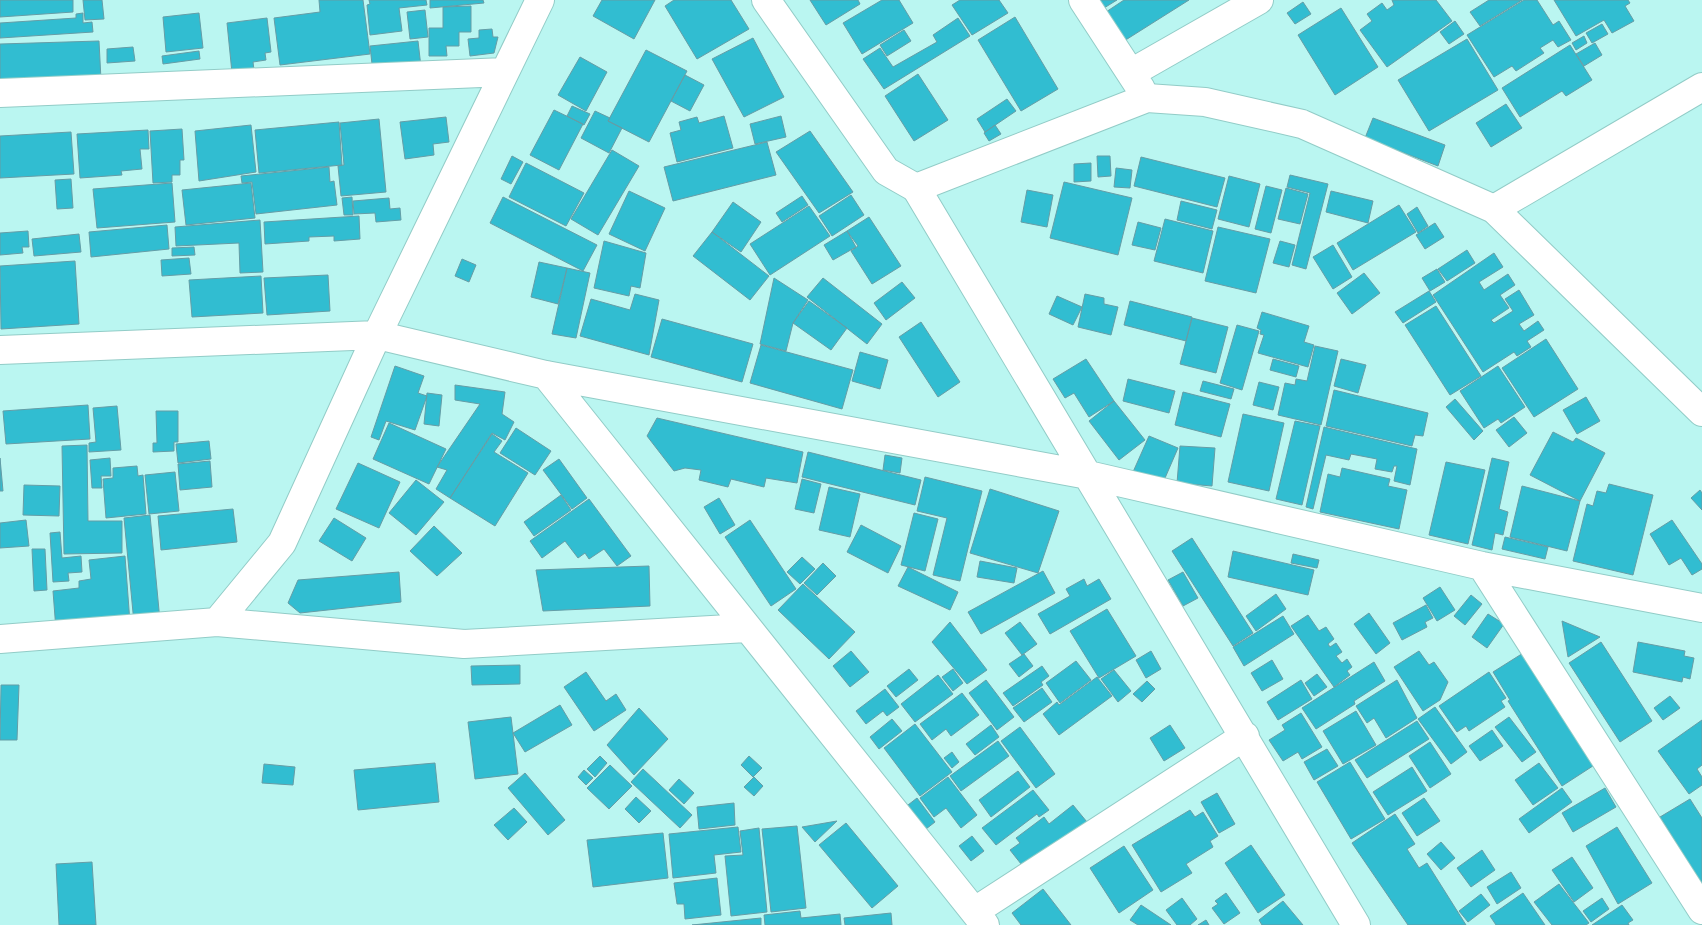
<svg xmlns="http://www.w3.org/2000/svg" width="1702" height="925" viewBox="0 0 1702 925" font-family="Quicksand,sans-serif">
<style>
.building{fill:#31bdd1;stroke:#659da6}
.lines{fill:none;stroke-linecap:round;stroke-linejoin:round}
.street-casing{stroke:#92ccc7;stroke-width:30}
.secondary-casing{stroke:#92ccc7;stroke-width:30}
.street{stroke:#fff;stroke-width:28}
.secondary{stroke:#fff;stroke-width:28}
</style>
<rect width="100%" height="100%" fill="#baf6f1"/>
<path class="building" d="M0,0h73v12l-73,5z
M83,0h19l2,19 -19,1z
M319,0h44l7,54 -90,11 -6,-47 46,-6z
M369,0h57l1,5 -28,3 3,23 -32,4 -3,-30 3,-1z
M430,0h53l1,3 -54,5z
M602,0h53l-21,39 -41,-23z
M674,0h57l18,29 -52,30 -32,-53z
M810,0h48l2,4 -34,21z
M882,0h17l14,23 -51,31 -19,-31z
M960,0h39l9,13 -36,22 -20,-30z
M1098,0h19l-13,8z
M1124,0h65l-65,41 -18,-29z
M1436,0l16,21 -65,46 -27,-37 12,-9 -5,-7 15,-11 5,7 7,-5 -2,-5z
M1489,0h33l-42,26 -10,-14z
M1524,0h13l16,25 6,-4 12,19 -13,7 -5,-7 -13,8 4,5 -28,18 -4,-5 -18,11 -27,-42z
M1554,0h74l2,3 -5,3 9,15 -22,12 -8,-13 -28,16z
M1303,2l8,12 -16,10 -8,-11z
M471,6v26h-12v14h-13l1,10h-18v-28h14v-21z
M1341,8l37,59 -43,28 -37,-60z
M425,10l3,27 -18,2 -3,-27z
M83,13v10l9,-1 1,10 -93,6v-15l76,-5v-4z
M199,13l4,35 -37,4 -3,-35z
M1015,17l43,72 -37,22 -43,-71z
M267,18l4,34 -6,1 1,7 -13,2 1,8 -22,3 -5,-50z
M958,18l12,18 -86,53 -21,-30 17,-11 13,19 44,-25 -4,-7z
M1455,21l9,13 -15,10 -9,-12z
M1602,24l6,10 -16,9 -6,-10z
M492,29l1,8h5l-4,16 -24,3 -2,-17 11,-1v-8z
M904,30l7,11 -24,15 -7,-11z
M1584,36l3,7 -11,7 -4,-7z
M753,38l31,59 -40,20 -32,-58z
M1467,39l31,51 -69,41 -31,-51z
M99,41l2,39 -101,3v-39z
M418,41l3,26 -48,6 -3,-27z
M1595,43l7,12 -18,11 -8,-12z
M1570,45l22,35 -26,16 -4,-5 -42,26 -18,-29z
M133,47l2,14 -28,2v-14z
M646,50l41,21 -38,71 -41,-21z
M199,51l1,8 -37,5 -1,-8z
M580,57l27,15 -21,39 -28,-16z
M918,74l30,46 -34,21 -29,-45z
M685,75l19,10 -14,26 -19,-10z
M1007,99l9,12 -31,21 -8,-13z
M1506,104l16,24 -31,19 -15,-24z
M572,106l18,8 -6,11 -17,-9z
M554,110l29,14 -24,46 -29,-15z
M595,111l15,7 -2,3 14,7 -13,25 -28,-15z
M724,116l9,32 -56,14 -7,-29 11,-3 -2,-8 18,-5 2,6z
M781,116l5,21 -31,7 -5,-20z
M446,117l3,25 -16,2 1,11 -29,4 -5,-37z
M1373,118l72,27 -7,21 -73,-28z
M379,119l7,73 -45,4 -3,-30 6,-1 -4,-42z
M339,122l3,43 -83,8 -4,-43z
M251,125l5,47 -57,9 -4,-50z
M995,125l6,9 -12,7 -5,-8z
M182,129l2,31h-4v15h-8v7l-19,1 -3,-52z
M148,130l1,19h-9l2,20 -21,2 1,4 -42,3 -3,-44z
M810,131l43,61 -34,21 -43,-61z
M71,132l3,42 -74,4v-42z
M767,142l9,33 -103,26 -9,-34z
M612,150l27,16 -41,69 -27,-16z
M512,156l11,6 -12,22 -10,-5z
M1097,156h13l1,20 -13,1z
M1141,157l84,21 -8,29 -83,-21z
M526,163l58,30 -18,33 -57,-29z
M1091,163v18l-17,1v-18z
M329,167l1,15 4,-1 3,24 -81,9 -4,-32 -10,1 -1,-7z
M1116,168l16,2 -2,18 -16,-1z
M1290,175l38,9 -22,85 -14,-4 18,-72 -23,-6z
M1229,176l31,8 -11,43 -31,-8z
M71,179l2,29 -16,1 -2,-29z
M1064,182l68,16 -14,57 -68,-17z
M172,183l3,39 -78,6 -4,-39z
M251,183l4,35 -69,7 -4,-35z
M1266,186l16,4 -11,43 -16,-4z
M1286,188l22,6 -8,30 -22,-5z
M1027,190l26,5 -6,32 -26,-5z
M629,191l36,17 -20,43 -36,-17z
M1331,191l42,10 -5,22 -42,-11z
M851,195l13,20 -32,21 -13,-20z
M802,196l6,9 -26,17 -6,-9z
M352,197l1,18h-9l-2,-17z
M503,197l94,48 -14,26 -93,-48z
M389,198l1,11 10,-1 1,12 -25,2 -1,-9 -21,1 -1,-13z
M1181,201l36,9 -5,19 -35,-9z
M733,202l28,20 -20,30 -29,-20z
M1399,205l17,27 -63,38 -16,-27z
M809,206l21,30 -60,39 -20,-31z
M1417,207l11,19 -10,7 -11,-19z
M359,216l1,23 -26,2v-5l-25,1v4l-44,3 -1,-22z
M869,217l32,49 -29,18 -21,-33 7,-5 -11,-15z
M1165,219l48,12 -10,42 -49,-12z
M260,220l3,52 -23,1 -1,-30 -63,3 -1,-19z
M1138,222l23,6 -6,22 -23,-5z
M1435,223l9,14 -19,12 -9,-14z
M167,225l2,24 -78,8 -2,-25z
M1218,227l52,12 -14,54 -51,-12z
M28,231l1,16h-7l1,6 -23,2v-22z
M847,231l9,16 -23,13 -9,-15z
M712,232l57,44 -19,24 -57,-44z
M79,234l2,18 -47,4 -2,-17z
M604,241l42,12 -6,35 -9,-2 -2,10 -35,-8z
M1280,241l15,4 -6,22 -16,-4z
M1333,245l19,32 -19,12 -20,-32z
M194,247l1,8 -23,1v-8z
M1467,250l8,13 -28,18 -9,-12z
M1494,253l9,14 -24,15 5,8 24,-16 7,11 -15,10 9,13 -18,12 3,3 19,-12 -8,-12 14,-9 15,25 -15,9 5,7 14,-10 6,9 -17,11 4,6 -14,9 -3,-4 -31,20 -50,-77z
M189,258l2,16 -29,2 -1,-16z
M462,259l14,6 -7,17 -14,-6z
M75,261l4,63 -78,5 -1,-63z
M539,262l28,6 -9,36 -27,-7z
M567,268l23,5 -14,65 -24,-4z
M1437,269l8,13 -15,9 -8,-13z
M1364,273l16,20 -28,21 -15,-21z
M328,275l2,36 -63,4 -3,-37z
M261,276l2,37 -71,4 -3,-37z
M774,278l34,22 -15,23 -7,28 -26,-7z
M823,278l59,46 -15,20 -60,-47z
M902,282l13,16 -29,22 -12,-17z
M1429,291l7,11 -33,21 -8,-11z
M635,294l24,6 -10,55 -69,-19 11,-37 39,11z
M1085,294l19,4v6l14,3 -7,28 -33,-8z
M1057,296l25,11 -9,18 -24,-11z
M809,301l38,27 -16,22 -38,-27z
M1130,301l62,16 -6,24 -62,-16z
M1436,306l45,70 -31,19 -45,-70z
M1262,312l47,14 -5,16 10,3 -6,22 -50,-14 6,-18 -4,-1 1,-4 -4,-2z
M1192,318l36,9 -12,46 -36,-9z
M662,319l91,25 -11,38 -91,-25z
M921,322l39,60 -22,15 -39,-60z
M1237,325l22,6 -17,59 -22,-7z
M1546,339l32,50 -44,28 -32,-49z
M761,345l92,25 -11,39 -92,-26z
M1315,346l23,5 -17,74 -43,-10 7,-32 10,2 1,-6 11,2z
M860,352l28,8 -8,29 -28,-8z
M1086,359l28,42 -25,16 -15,-24 -9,5 -12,-19z
M1273,359l26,7 -3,11 -26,-7z
M1341,359l25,6 -8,28 -24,-7z
M395,366l29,10 -6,17 9,3 -12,34 -29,-9 -7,19 -8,-3z
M1498,366l27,41 -24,16 -3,-4 -14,9 -24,-37z
M1128,379l47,12 -6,22 -46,-12z
M1203,381l31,8 -3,10 -31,-8z
M1259,382l20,5 -6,23 -20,-5z
M455,385l50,7 -3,22 12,8 -9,18 -13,-7 -42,65 -14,-9 11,-19 -10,-3 43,-63 -25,-4z
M1334,390l94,23 -5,23 -8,-1 -3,11 -86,-20z
M1183,392l47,12 -9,33 -46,-12z
M427,393l15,2 -3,31 -15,-2z
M1586,397l14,24 -23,13 -14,-24z
M1455,399l28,32 -9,9 -28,-33z
M1114,401l31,39 -26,20 -30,-39z
M88,405l2,34 -84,5 -3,-33z
M117,406l4,44 -32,2v-9l7,-1 -3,-34z
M156,411h22v31h-4v9l-21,1v-9h4z
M1243,414l41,9 -15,68 -41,-9z
M1514,417l13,16 -18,14 -13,-17z
M657,418l146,34 -6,31 -31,-5 -2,9 -33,-8 -3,8 -29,-7 2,-10 -16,-2 -11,3 -27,-35z
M1295,421l25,5 -18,79 -26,-6z
M389,423l57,26 -17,35 -56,-25z
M1324,427l93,22 -7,36 -16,-4 3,-15h-3l-2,6 -17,-3 2,-10 -26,-5 -2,6 -23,-5 -13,54 -7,-2z
M516,428l35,23 -16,24 -35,-22z
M1553,432l20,10 3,-4 29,15 -25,48 -50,-26z
M492,434l10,7 -8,11 34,21 -33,53 -45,-28z
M1149,436l29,12 -16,37 -29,-13z
M209,441l2,18 -33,4 -2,-19z
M87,445l1,76h34v32l-58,1 -2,-108z
M1180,446l35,2 -3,38 -35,-3z
M808,452l113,28 -6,25 -113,-28z
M885,455l17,3 -2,15 -17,-3z
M0,458l3,33h-3z
M110,458l1,18h-10l1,12h-10l-2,-28z
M1492,458l17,4 -10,47 9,3 -5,23 -8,-2 -3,17 -20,-5z
M559,459l28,39 -15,11 -29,-39z
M210,461l2,26 -32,3 -2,-26z
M1446,462l39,8 -17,74 -39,-9z
M358,463l42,19 -21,46 -43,-19z
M137,466l1,10 5,-1 3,39 -40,4 -3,-39 10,-1v-10z
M1342,468l48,11 -2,7 19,4 -8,39 -79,-17 8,-38 12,3z
M175,472l4,39 -30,3 -4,-39z
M925,477l57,14 -22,90 -27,-6 14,-57 -30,-7z
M802,479l19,5 -7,29 -19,-4z
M416,480l28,22 -28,33 -27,-22z
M1609,484l44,11 -20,80 -60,-14 14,-57 6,2 4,-15 9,2z
M24,485l36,1 -1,30 -36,-1z
M1522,486l58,15 -13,50 -57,-14z
M829,487l31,7 -10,43 -31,-7z
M990,489l69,22 -21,62 -68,-20z
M1700,490l2,3v17l-11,-12z
M561,495l10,15 -37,26 -10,-14z
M719,498l16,27 -15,9 -16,-27z
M589,499l42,57 -14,10 -13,-17 -15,10 -4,-6 -7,5 -13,-17 -23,17 -12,-17z
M233,509l4,33 -76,8 -3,-34z
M914,513l24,6 -13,52 -24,-6z
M150,515l10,106 -26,2 -10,-105z
M334,518l32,20 -14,23 -33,-20z
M26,520l3,26 -29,2v-25z
M750,520l46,69 -25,17 -46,-69z
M1672,520l30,44v5l-10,6 -11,-17 -12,7 -19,-31z
M861,525l40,21 -13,27 -41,-21z
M434,526l28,27 -25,23 -27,-25z
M60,532l2,26 19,-2 1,16 -14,1 1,8 -16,1 -3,-49z
M1505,537l43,10 -3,12 -43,-10z
M1192,538l61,95 -20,13 -61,-95z
M32,549h13l2,41 -13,1z
M1233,551l81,19 -6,25 -80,-18z
M1293,554l26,6 -2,8 -26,-5z
M125,556l5,67 -74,7 -3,-39 26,-3v-7l12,-2 -2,-19z
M802,557l13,12 -15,15 -13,-12z
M980,561l37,7 -3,15 -37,-6z
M823,563l13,13 -19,19 -13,-12z
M649,566l1,40 -107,5 -7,-41z
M908,567l50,25 -8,18 -52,-24z
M1043,571l12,22 -74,41 -13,-22z
M399,572l2,30 -101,11 -12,-10 10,-23z
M1183,572l15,26 -15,8 -15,-26z
M1084,579l3,7 12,-7 12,20 -61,35 -12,-20 32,-18 -4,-7z
M803,584l52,48 -26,27 -51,-49z
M1440,587l15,23 -18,11 -14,-23z
M1276,594l10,15 -30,22 -10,-15z
M1471,595l11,9 -17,21 -11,-9z
M1426,605l7,13 -8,4 2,5 -25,13 -9,-17z
M1107,609l29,47 -37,22 -29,-47z
M1369,613l21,30 -14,11 -22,-30z
M1488,614l16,10 -17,24 -15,-11z
M1308,615l11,16 7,-4 8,12 -6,5 2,3 6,-4 6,9 -6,4 6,7 5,-4 5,8 -5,4 3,4 -16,12 -43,-61z
M1283,616l11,18 -50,32 -11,-19z
M1562,621l38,16 -32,20z
M950,622l37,48 -20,14 -35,-42z
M1020,622l17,22 -15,11 -17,-22z
M1601,642l51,79 -32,21 -51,-79z
M1638,642l47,9 -1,5 10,2 -4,21 -7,-2 -1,5 -49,-10z
M1528,650l71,112 -37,24 -54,-85 2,-1 -17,-28z
M851,651l18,21 -19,15 -17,-21z
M1151,651l10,18 -15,9 -10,-18z
M1419,651l10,14 5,-3 14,20 -8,18 -17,11 -29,-44z
M1024,654l9,12 -14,11 -10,-13z
M1272,660l11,19 -21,12 -11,-18z
M1076,661l15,19 -31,23 -14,-20z
M1374,662l11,19 -31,20 1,3 -39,25 -14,-21z
M520,665v19l-48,1 -1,-19z
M1042,666l7,10 -8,6 2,3 -30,21 -10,-13z
M909,669l9,11 -22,17 -9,-11z
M953,669l10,14 -10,8 -11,-14z
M1114,670l17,21 -13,11 -17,-23z
M586,672l20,29 10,-7 10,16 -32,21 -30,-44z
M1489,672l17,26 -5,3 4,6 -36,24 -3,-5 -9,6 -18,-26z
M1317,674l10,13 -13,9 -9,-13z
M938,675l15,19 -38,28 -14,-18z
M1097,677l15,19 -53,39 -16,-21 14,-12 2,3z
M986,680l28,37 -17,13 -28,-37z
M1301,680l11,19 -34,21 -11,-18z
M1397,680l20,38 -31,20 -12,-20 -7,5 -11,-17z
M1147,681l8,8 -13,13 -9,-8z
M1,685h18l-2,55h-17z
M1042,688l10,14 -28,20 -11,-14z
M885,689l14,18 -12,9 -4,-5 -17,13 -10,-13z
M962,693l17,22 -28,21 -5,-7 -14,11 -12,-16z
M1670,696l10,12 -17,12 -9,-12z
M560,705l12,20 -47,27 -12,-19z
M1435,707l32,45 -16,12 -33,-45z
M639,708l29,31 -34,36 -27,-30z
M1356,711l20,34 -33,19 -20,-33z
M1301,713l21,34 -20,12 -4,-7 -15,9 -14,-21 16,-10 -3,-5z
M511,717l7,57 -43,5 -7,-57z
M1509,717l27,35 -14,10 -27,-35z
M892,719l10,12 -23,18 -9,-12z
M1702,720v45l-5,4 5,8v8l-13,9 -31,-43z
M1417,721l12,18 -62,39 -12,-18z
M915,724l37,48 -32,24 -36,-48z
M991,725l8,12 -24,18 -9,-11z
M1170,725l15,23 -21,13 -14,-23z
M1020,727l35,47 -19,14 -35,-47z
M1492,730l11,16 -23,15 -11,-15z
M998,741l11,15 -48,35 -11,-15z
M1430,742l21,32 -21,14 -21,-32z
M1327,749l11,17 -24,14 -10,-18z
M952,752l7,10 -7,6 -8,-10z
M600,756l7,7 -12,14 -8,-8z
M749,756l13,12 -9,9 -12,-12z
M1350,762l35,57 -34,20 -34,-57z
M435,763l4,39 -81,8 -4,-40z
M1539,763l19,25 -25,17 -18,-25z
M264,764l31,3 -2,18 -31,-2z
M610,765l22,21 -23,23 -22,-21z
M1412,767l15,24 -39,24 -15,-23z
M643,769l49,46 -12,13 -49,-46z
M584,770l9,8 -7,7 -8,-8z
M1018,771l12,16 -39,30 -12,-17z
M525,773l40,47 -17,15 -40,-47z
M754,777l9,9 -9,10 -10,-9z
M948,777l29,38 -16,13 -15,-20 -12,9 -14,-19z
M679,779l15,14 -10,11 -15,-14z
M1562,788l10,14 -43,31 -10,-14z
M1605,788l11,19 -43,25 -11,-19z
M1033,790l16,20 -10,7 -2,-3 -41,31 -14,-17z
M1217,793l18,31 -16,9 -18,-31z
M636,797l15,14 -12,12 -14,-14z
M917,798l18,24 -9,7 -18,-24z
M1424,798l16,23 -23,15 -15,-23z
M1690,799l12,19v66l-42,-67z
M734,803l1,22 -36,4 -2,-22z
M1073,805l14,17 -62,47 -15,-19 10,-7 -4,-5 28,-21 5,7z
M514,808l13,14 -19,18 -14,-15z
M1190,810l5,7 8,-5 15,24 -8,5 3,6 -27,17 6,9 -31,19 -29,-47z
M1395,814l20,30 -8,5 12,19 8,-5 39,62h-58l-56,-82z
M837,821l-22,21 -13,-15z
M846,823l52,63 -26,22 -53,-63z
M797,826l9,82 -35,4 -9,-83z
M738,827l3,25 -27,3 2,18 -43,5 -4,-44z
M1617,827l35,56 -34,21 -32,-58z
M759,828l8,84 -36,4 -6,-60 18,-1 -3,-24z
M663,833l5,45 -75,9 -6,-47z
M972,836l12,15 -13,10 -12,-15z
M1441,842l14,16 -14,12 -14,-16z
M1251,845l34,50 -27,18 -33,-50z
M1124,846l29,44 -34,23 -29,-45z
M1482,850l13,20 -24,17 -14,-19z
M1572,857l21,31 -19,14 -22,-32z
M92,862l4,63h-37l-3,-61z
M1511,872l10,16 -24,16 -10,-17z
M717,878l4,37 -36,4 -1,-15h-7l-3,-21z
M1559,884l30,39 -3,2h-34l-18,-23z
M1043,889l28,36h-50l-9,-12z
M1226,893l14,20 -16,11 -12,-16 6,-4 -3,-3z
M1523,893l22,32h-49l-6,-9z
M1481,894l9,11 -22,17 -9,-11z
M1182,898l15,21 -7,6h-13l-11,-15z
M1602,898l7,11 -18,13 -8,-11z
M1283,901l20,24h-41l-3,-5z
M1141,905l30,20h-33l-8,-5z
M1622,905l11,15 -5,3 1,2h-37z
M800,911l1,7 39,-4 1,11h-76l-1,-10z
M891,913l1,12h-47l-1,-7z
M761,918v7h-69z
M1206,920l3,5h-11z"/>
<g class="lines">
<defs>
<path id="street" d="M1083,0l58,89
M1131,73l128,-73
M0,93l505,-21
M916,188l440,737
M1494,209l208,-122
M0,350l377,-15 169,40 542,100 394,91 220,42
M546,375l439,550
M1482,566l220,344
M217,622l65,-79 95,-208 163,-335
M0,639l217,-17 247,22 283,-16
M975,911l270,-175"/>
<path id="secondary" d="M766,0l120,171 30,17 231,-90 58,4 97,22 192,85 208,203"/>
</defs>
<use href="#street" class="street-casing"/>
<use href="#secondary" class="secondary-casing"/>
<use href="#street" class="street"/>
<use href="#secondary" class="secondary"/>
</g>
</svg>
